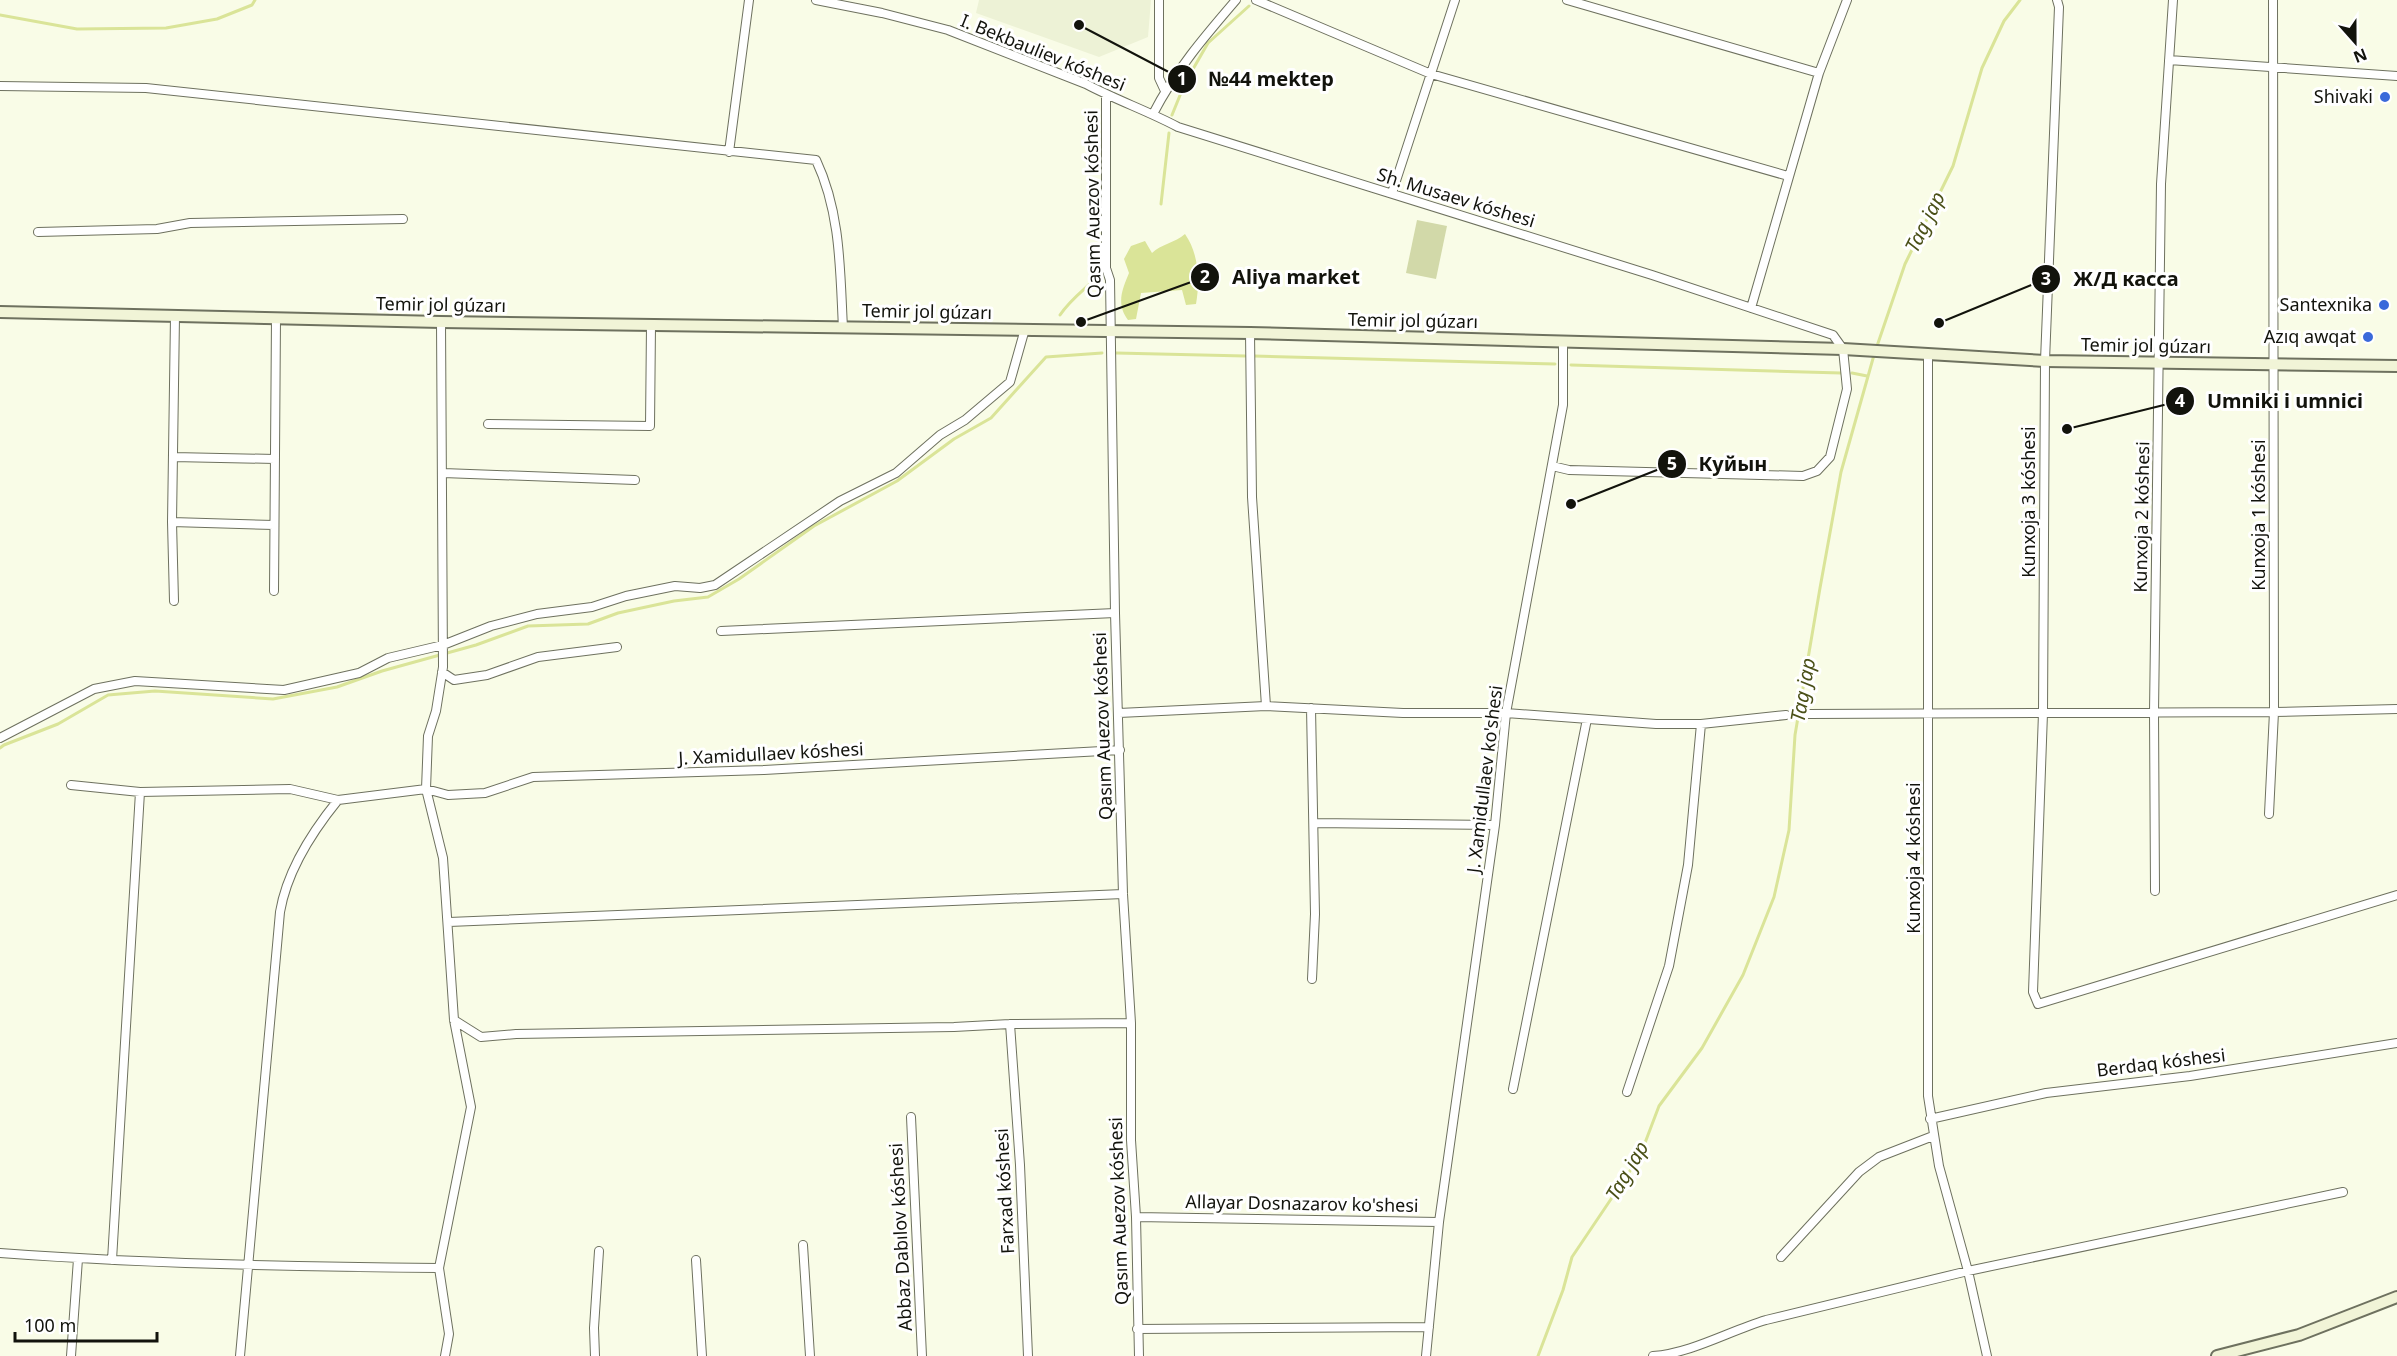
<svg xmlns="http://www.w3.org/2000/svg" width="2397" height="1356" viewBox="0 0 2397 1356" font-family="'Noto Sans',sans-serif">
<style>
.built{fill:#edf2d6}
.green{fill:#d2d9a9}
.water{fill:#dae498}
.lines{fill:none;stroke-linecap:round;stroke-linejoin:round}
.stream{stroke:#dae498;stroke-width:3}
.street-casing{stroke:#6e715f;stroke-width:10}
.secondary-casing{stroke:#6e715f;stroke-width:14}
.street{stroke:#fff;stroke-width:8}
.secondary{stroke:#f1f4d7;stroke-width:10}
.poi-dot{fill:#3a69da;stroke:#fff;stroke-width:2}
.labels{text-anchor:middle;stroke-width:6;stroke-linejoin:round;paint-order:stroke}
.street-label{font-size:18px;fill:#12130c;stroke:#fff}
.poi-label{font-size:18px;fill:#12130c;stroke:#fff;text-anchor:end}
.water-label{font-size:20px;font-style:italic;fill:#4a5018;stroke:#fff}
.leader{fill:none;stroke:#12130c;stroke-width:2}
.callout-dot{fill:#12130c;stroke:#fff;stroke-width:2}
.mark-label{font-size:18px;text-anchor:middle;font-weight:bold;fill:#fff}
.callout-label{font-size:20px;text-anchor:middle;font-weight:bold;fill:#12130c;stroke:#fff;stroke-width:6;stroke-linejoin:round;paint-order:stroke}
</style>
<rect width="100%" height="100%" fill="#f9fce7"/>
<path class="built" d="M979,0h172l-3,37 -49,20 -123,-44z"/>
<path class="green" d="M1417,220l30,6 -11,53 -30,-6z"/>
<path class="water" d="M1185,234c14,20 15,47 11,70l-10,1 -4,-15 -41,3 -5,26 -8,1c-12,-16 -6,-30 1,-47l-5,-14 7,-13 14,-5 7,12c9,-9 23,-10 33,-19z"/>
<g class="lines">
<path class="stream" d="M0,15l77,14 89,-1 51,-9 35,-14 3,-5
M1172,115l13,-32 23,-40 41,-37
M1161,204l8,-71
M1060,315c11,-17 27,-27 41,-42
M1876,349l29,-85 48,-98 29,-98 22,-47 16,-21
M1116,353l129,3
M1254,356l301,8
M1571,365l270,8
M1852,373l15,3
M0,748l4,-3 54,-21 50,-29 47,-4 118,8 64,-12 45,-16 94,-26 52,-19 60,-2 30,-11 56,-12 34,-4 31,-18 75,-53 83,-45 57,-42 37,-21 55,-61 56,-4
M1538,1356l25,-66 9,-33 68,-101 19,-50 43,-58 41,-73 31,-78 15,-67 6,-95 25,-147 21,-116 33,-117"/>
<defs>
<path id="street" d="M816,0l66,13 66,17 138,54c30,16 62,27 92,43l474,148 181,60 10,14 4,40 -17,68 -13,14 -14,5 -234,-6 -17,-4
M1159,0v78l6,13
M1256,0l175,74 357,102
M1567,0l252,73
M2057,0l2,7 -14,354 -2,352 -10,279 5,12 359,-109
M2169,60l228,16
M0,86l146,2 670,72c25,53 24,111 27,168
M1106,95v173l4,12 5,333 8,281 8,129v117l5,77 3,139
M1153,114c22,-43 52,-78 83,-114
M729,152l20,-152
M1392,193l63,-193
M38,232l119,-3 33,-6 213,-4
M1751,308l68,-235 28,-73
M441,322l2,345 -7,44 -8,25 -2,53 17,69 11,162 17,87 -32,161 10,66 -4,22
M1250,333l2,164 14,209
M1928,354v742l11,70 29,105 19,85
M488,424l162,2 1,-101
M173,457l102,2
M443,473l192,7
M172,522l102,3
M274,591l2,-273
M174,601l-2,-79 3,-206
M721,631l394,-18
M442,672l12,8 33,-5 51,-18 79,-10
M1311,708l4,206 -3,65
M1119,713l147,-7 137,7h103l150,11h45l85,-9
M1808,714l466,-2 123,-3
M0,738l94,-49 41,-8 149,9 75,-17 29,-15 55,-13 48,-19 46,-12 55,-7 34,-11 49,-10 25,2 15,-3 125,-84 56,-28 44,-38 25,-15 45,-38 15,-53
M71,785l69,7 150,-3 48,11
M2269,814l5,-102 -1,-712
M1314,823l181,2
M2155,891l-1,-179 7,-528 12,-184
M449,922l674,-28
M454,1020l27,17 35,-3 438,-7 56,-3 121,-1
M1010,1024l10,141 8,191
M1513,1089l74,-370
M1627,1092l42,-126 19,-101 13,-141
M911,1117l11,239
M1930,1119l116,-26 144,-17 207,-33
M1136,1217l303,5
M803,1245l7,111
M0,1253c146,11 292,14 439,15
M1781,1257l78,-85 20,-15 54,-21
M112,1260l28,-468
M696,1260l6,96
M1137,1329l292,-2
M71,1356l7,-97
M240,1356l40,-444c7,-41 32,-80 58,-112l88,-11 22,6 37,-2 48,-16 231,-7 356,-20
M595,1356l-1,-28 5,-77
M1426,1356l13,-134 56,-397 11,-112 57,-308v-64
M1653,1356c39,-3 76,-25 113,-36l202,-49 375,-79"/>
<path id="secondary" d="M0,312l441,10 809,11 593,16 202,12 352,5
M2217,1356l82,-21 98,-38"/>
</defs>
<use href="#street" class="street-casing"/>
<use href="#secondary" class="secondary-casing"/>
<use href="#street" class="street"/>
<use href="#secondary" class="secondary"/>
</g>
<g class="poi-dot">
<circle cx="2385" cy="97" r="6"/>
<circle cx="2384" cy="305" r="6"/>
<circle cx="2368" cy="337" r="6"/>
</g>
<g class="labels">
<g class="street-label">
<text transform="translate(1043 53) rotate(22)" y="6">I. Bekbauliev kóshesi</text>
<text transform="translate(1456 198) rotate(17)" y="6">Sh. Musaev kóshesi</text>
<text transform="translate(1093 204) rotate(-91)" y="6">Qasım Auezov kóshesi</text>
<text transform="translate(441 305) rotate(1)" y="6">Temir jol gúzarı</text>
<text transform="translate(927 312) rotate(1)" y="6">Temir jol gúzarı</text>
<text transform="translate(1413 321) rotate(1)" y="6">Temir jol gúzarı</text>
<text transform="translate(2146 346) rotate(1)" y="6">Temir jol gúzarı</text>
<text transform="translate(2029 502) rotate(-90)" y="6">Kunxoja 3 kóshesi</text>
<text transform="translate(2259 515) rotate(-90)" y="6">Kunxoja 1 kóshesi</text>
<text transform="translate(2142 517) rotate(-89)" y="6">Kunxoja 2 kóshesi</text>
<text transform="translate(1103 726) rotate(-92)" y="6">Qasım Auezov kóshesi</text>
<text transform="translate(771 754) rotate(-3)" y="6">J. Xamidullaev kóshesi</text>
<text transform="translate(1485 779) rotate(-83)" y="6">J. Xamidullaev ko'shesi</text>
<text transform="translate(1914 858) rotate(-90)" y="6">Kunxoja 4 kóshesi</text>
<text transform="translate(2161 1063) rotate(-7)" y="6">Berdaq kóshesi</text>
<text transform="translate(1005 1191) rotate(-93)" y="6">Farxad kóshesi</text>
<text transform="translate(1302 1204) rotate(1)" y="6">Allayar Dosnazarov ko'shesi</text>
<text transform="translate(1119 1211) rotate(-92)" y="6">Qasım Auezov kóshesi</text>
<text transform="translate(901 1237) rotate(-93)" y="6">Abbaz Dabılov kóshesi</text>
</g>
<g class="poi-label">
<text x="2373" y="103">Shivaki</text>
<text x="2372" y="311">Santexnika</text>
<text x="2356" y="343">Azıq awqat</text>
</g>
<g class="water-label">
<text transform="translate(1925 222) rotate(-64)" y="7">Tag jap</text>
<text transform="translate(1803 690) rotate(-80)" y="7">Tag jap</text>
<text transform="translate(1627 1171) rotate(-60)" y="7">Tag jap</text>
</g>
</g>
<path class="leader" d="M1079 25L1182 79M1081 322L1205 277M1939 323L2046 279M2067 429L2180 401M1571 504L1672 464"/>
<g class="callout-dot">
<circle cx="1079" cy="25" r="6"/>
<circle cx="1081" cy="322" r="6"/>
<circle cx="1939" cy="323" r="6"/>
<circle cx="2067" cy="429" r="6"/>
<circle cx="1571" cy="504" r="6"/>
<circle cx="1182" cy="79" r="15"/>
<circle cx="1205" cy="277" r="15"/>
<circle cx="2046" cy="279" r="15"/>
<circle cx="2180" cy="401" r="15"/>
<circle cx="1672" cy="464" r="15"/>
</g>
<g class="mark-label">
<text x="1182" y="85">1</text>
<text x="1205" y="283">2</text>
<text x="2046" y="285">3</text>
<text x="2180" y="407">4</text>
<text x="1672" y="470">5</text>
</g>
<g class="callout-label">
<text x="1271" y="86">№44 mektep</text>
<text x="1296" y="284">Aliya market</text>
<text x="2126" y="286">Ж/Д касса</text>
<text x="2285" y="408">Umniki i umnici</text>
<text x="1733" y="471">Куйын</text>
</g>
<g transform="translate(2355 42) rotate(159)" stroke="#ffffff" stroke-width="4.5" paint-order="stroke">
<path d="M0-4.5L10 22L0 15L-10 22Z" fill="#12130c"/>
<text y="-9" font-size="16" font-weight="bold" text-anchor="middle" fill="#12130c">N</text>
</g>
<path d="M15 1332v9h142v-9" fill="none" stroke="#12130c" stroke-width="3"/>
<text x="24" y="1332" font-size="18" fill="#12130c" stroke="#ffffff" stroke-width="4.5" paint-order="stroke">100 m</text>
</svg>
